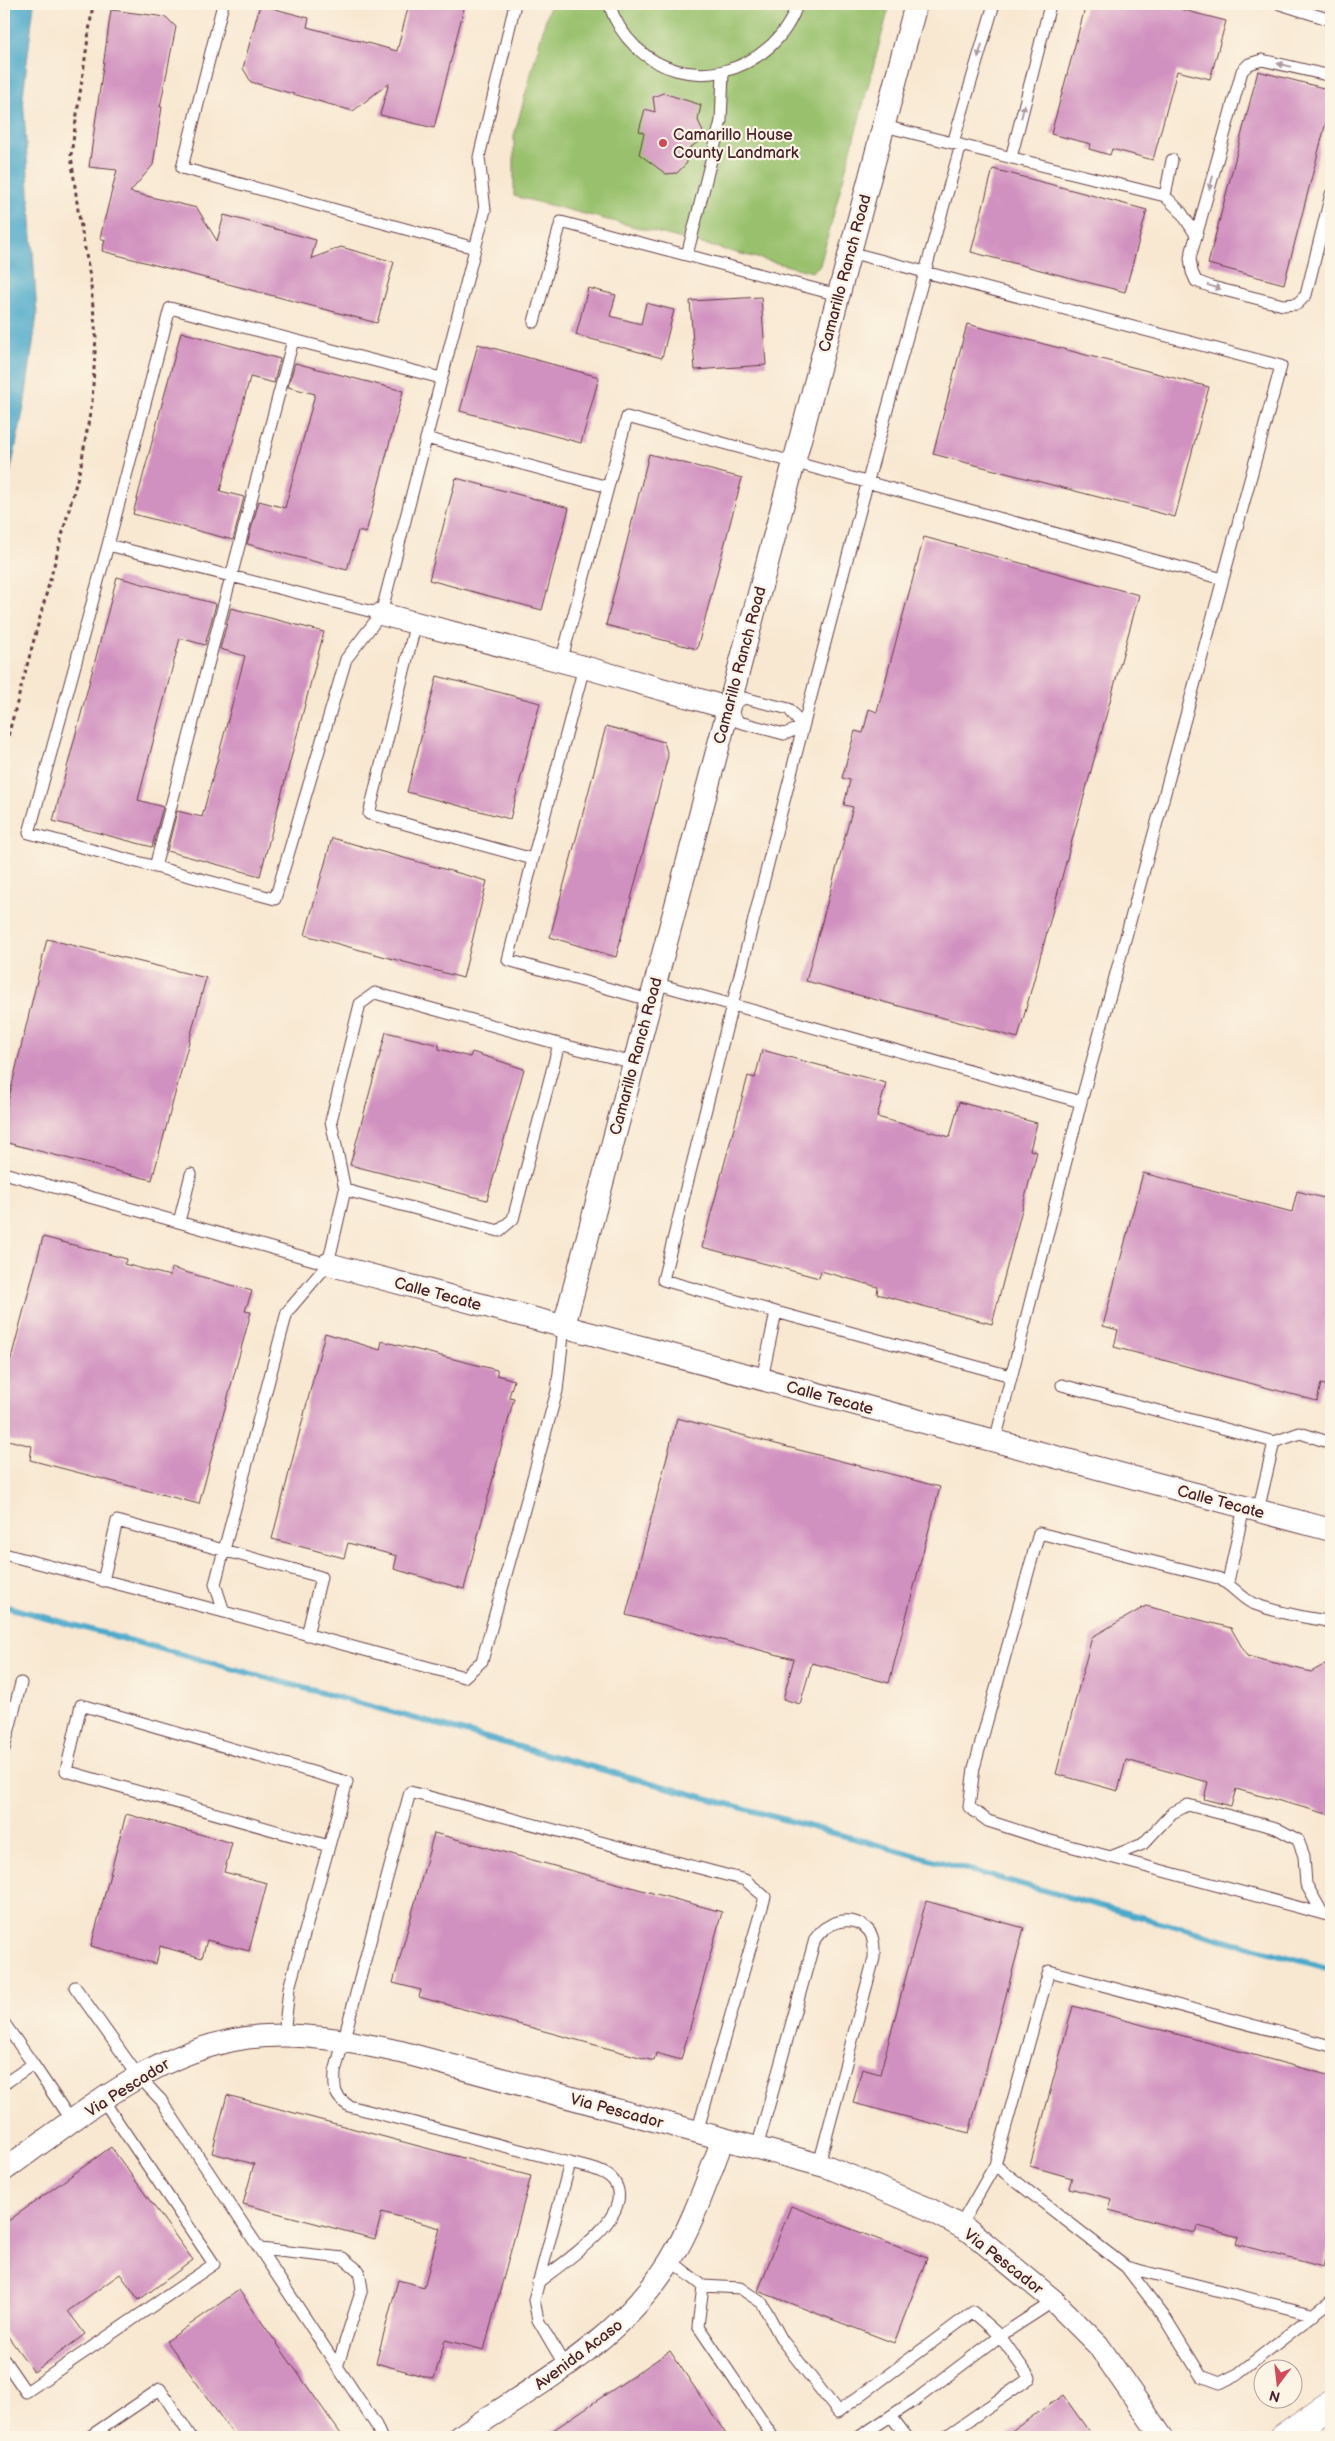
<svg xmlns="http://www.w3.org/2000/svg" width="1335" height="2441" viewBox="0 0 1335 2441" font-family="'Balsamiq Sans',sans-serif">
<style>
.green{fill:#99c16d;stroke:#72704c}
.water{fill:#4ca9ca;stroke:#4b647a}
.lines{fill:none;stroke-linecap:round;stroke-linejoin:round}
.stream{stroke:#4ca9ca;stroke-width:6}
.building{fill:#d191c0}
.lane-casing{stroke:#643d44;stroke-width:13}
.street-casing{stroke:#643d44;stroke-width:24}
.secondary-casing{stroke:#643d44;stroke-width:29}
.path{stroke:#643d44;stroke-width:3;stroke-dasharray:4 4;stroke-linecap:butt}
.lane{stroke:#fff;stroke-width:11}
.street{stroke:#fff;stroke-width:22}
.secondary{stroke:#fff;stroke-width:28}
.oneway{fill:#ae9aa0}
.poi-dot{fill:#d1495b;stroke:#fcf5e5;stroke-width:2}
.labels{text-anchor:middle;stroke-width:4.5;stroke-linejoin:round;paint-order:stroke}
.poi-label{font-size:16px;fill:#4a1f2b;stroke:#fcf5e5;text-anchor:start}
.street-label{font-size:16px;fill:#4a1f2b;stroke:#fcf5e5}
</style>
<rect width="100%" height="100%" fill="#fcf5e5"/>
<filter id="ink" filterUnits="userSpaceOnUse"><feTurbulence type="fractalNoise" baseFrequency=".02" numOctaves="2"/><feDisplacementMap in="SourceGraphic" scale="10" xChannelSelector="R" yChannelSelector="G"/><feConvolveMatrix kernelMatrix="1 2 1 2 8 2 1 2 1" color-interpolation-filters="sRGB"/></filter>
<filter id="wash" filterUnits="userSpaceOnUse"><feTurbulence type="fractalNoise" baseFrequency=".0096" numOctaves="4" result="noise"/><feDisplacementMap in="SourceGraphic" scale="20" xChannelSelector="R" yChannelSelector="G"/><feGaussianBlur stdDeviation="1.12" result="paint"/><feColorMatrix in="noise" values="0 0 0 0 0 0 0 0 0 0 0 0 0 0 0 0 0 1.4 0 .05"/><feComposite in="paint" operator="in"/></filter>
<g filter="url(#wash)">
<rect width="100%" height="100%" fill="#f8e8d2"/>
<path class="green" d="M550,4h340l-70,261 -8,7 -298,-76v-60z"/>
<path class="water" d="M4,4h30l-11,92 14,219 -13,92 -20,95z"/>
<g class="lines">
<path class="stream" d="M4,1606l1327,363"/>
</g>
<g id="blocks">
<path class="building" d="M409,4h56l-31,124 -54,-13 9,-32 -36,28 -102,-29 -8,-14 17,-63 49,13 -2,9 90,24z
M1086,4h74l66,17 -16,58 -33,-8 -24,89 -41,-11 -2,6 -21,-6 2,-5 -40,-10z
M111,10l55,7 10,10 -16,80h2l-9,58 -23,27 67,16 20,33 7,-26 92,25 -5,19 30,-12 53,15 -17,61 -275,-72 3,-11 -5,-2 17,-68 -28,-3z
M1258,71l73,19v13l-47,181 -76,-20z
M663,93l38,12 -3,15 7,17 -18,13v13l-10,10 -11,1 -27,-20 5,-21 -5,-2 6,-22 10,3 -2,-15z
M993,169l154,41 -22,82 -154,-40z
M588,288l28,7 -6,21 31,8 5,-21 28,7 -12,48 -86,-23z
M761,297l5,68 -71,5 -5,-69z
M967,324l242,63 -34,130 -242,-63z
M181,332l99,27 -6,24 -24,-6 -30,114 24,6 -11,43 -100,-26z
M478,344l121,33 -18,66 -121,-32z
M295,363l108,28 -37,142 -8,-2 -11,39 -100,-26 12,-43 26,7 30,-114 -27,-7z
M649,454l93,24 -45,171 -91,-24z
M456,478l113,30 -27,102 -113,-30z
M924,537l215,58 -121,443 -212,-57 47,-174 -9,-2 6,-25 -8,-2 13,-47 8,2 6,-24 8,3z
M117,577l99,27 -11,41 -25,-7 -42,162 25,7 -11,40 -99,-26z
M231,608l93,24 -64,244 -93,-25 10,-40 25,6 43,-161 -25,-7z
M437,676l103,27 -30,116 -103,-27z
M606,726l58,16 4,14 -52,201 -66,-20z
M332,838l155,43 -24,97 -158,-43z
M47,939l159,39 -54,202 -148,-38v-24z
M386,1032l53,13v4l31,8 2,-5 52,17 -37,131 -137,-35z
M762,1050l124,33 -9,34 73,20 9,-35 78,21 -7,27 7,2 -45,172 -115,-30 1,-7 -57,-16 -2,7 -117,-31 46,-171 7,2z
M1143,1173l149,39 5,-21 34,9v187l-10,-3 -4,17 -203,-54 4,-17 -15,-4z
M43,1237l84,22 -3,5 46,12 1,-8 81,23 -7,20 6,1 -52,192 -169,-44 2,-14 -28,-7v-54z
M325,1333l55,17 2,-9 115,29v5l17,5 -5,17 5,1 -50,191 -70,-20 3,-13 -49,-13 -4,15 -72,-19z
M677,1418l263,69 -51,196 -77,-20 -12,41 -17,-5 11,-40 -168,-44z
M1146,1606l85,22 16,28 64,16 20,-11v154l-95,-26 -5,17 -27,-7 4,-17 -82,-22 -8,31 -62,-17 36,-137z
M126,1814l106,29 -8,29 43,11 -18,68 -42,-11 -5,18 -42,-12 -4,18 -65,-18z
M434,1833l288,79 -41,148 -25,-7 -2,8 -235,-64 2,-7 -28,-7z
M926,1901l98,27 -55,205 -116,-30 9,-34 18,5z
M1073,2006l258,70v159l-8,32 -87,-23 2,-7 -40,-11 -3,7 -86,-23 3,-11 -43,-11 3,-10 -42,-12z
M227,2095l304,81 -47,174 -39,-10 -11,39 -58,-16 22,-83 26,7 16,-59 -58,-16 -7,27 -132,-35 11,-40 -42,-11z
M111,2147l82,113 -54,40 -19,-26 -52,37 17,23 -51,38 -30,-41v-107z
M791,2206l136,52 -33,85 -136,-52z
M239,2290l104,147h-108l-68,-96z
M670,2351l58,86h-185z
M1063,2395l30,42h-90z"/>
</g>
</g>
<g filter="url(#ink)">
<use href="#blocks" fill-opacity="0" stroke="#643d44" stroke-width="1"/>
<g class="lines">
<defs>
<path id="lane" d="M223,4l-41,164 293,80
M609,4c23,70 104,92 159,44 13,-11 25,-28 29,-44
M1280,4l51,16
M1331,76l-69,-16 -13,4 -7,7 -52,187 2,14 4,9 16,6 71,18 14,-1 9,-9 25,-101
M884,126l281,70 7,-36
M953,143l41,-139
M1011,158l39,-153 -3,-1
M1165,196l16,16 15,23
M687,255l34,-134 2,-48
M534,322l27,-100 277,73
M426,438l182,49
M108,545l-79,288 246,66 71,-240 35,-45 104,-404 -6,-53 36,-153
M381,614l-273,-69 62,-237 271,70
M416,622l-47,192 164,45 51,-192
M561,662l66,-245 596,162 58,-213 -432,-114
M744,698l45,11 14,18 -19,7 -45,-12 -11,-14z
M533,859l-25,101 141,40
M155,867l138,-527
M654,983l427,119
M559,1044l75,19
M4,1173l324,91
M345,1190l154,41 14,-12 46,-175 -184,-51 -15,11 -29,117 14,69 -17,74 -41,48 -72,272 9,28 240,65 18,-16 75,-270 7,-65
M179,1222l12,-48
M776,1312l235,64
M762,1379l14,-67 -113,-32c95,-379 190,-759 298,-1135
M1062,1385l212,57
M995,1441l86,-339 142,-523
M1258,1511l16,-69 26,-9 31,10
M4,1554l220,58
M103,1581l14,-60 204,56 -14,58
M1228,1582l16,-75
M1331,1622c-26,-5 -54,-9 -79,-19 -12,-6 -21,-19 -34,-25l-179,-45 -65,235 -5,39 19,14 59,19 284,76
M4,1749l17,-66
M1110,1857l33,-13 29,-31 16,-8 88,23 22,12 6,16 2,28 17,30
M75,1987l64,90 22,23 215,325 5,12
M4,2023l29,41
M284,2036l5,-48 58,-206 -266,-77 -15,66 263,75
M1331,2046l-282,-75 -54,194 131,102 40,52 35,57 19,7 18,-9 93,-73
M4,2084l29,-20 39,58
M757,2148l58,-209c11,-17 34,-25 51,-11 9,7 8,21 8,30l-55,206
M960,2226l35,-61
M260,2249l83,9 16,13 3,18 -25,78
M670,2260l33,26 -5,40 75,111
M1126,2267l189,48
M537,2283c22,-18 103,-68 76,-103 -9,-11 -30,-13 -43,-17
M703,2286l37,2 22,15 20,37 56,72 135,-100 27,24 -82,62 -59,39
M4,2360l22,32 188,-128 -111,-164
M565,2366l-27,-46 -4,-20 36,-137 -221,-57c-15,-10 -15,-16 -14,-34l75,-280 335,88 20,17 -68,235
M891,2416l16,21
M89,2437l71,-48 31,48
M945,2437l85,-59 -30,-42 54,-35"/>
<path id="street" d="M381,614l203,53 144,41
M328,1264l1003,266
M564,1326l352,-1322
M4,2170c79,-56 161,-129 262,-134 46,-3 91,7 135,16l427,115 101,42 42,23 83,69 44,44 64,92
M459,2437c76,-51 161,-96 211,-176 23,-37 37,-81 53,-122"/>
<path id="secondary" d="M1284,2437l47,-33"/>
</defs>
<use href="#lane" class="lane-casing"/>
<use href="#street" class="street-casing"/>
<use href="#secondary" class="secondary-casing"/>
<path class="path" d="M4,751l77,-286 11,-63 4,-66 -6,-59 -12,-67 -7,-55 22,-151"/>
<use href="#lane" class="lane"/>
<use href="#street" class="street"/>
<use href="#secondary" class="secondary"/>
</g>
<defs><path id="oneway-solid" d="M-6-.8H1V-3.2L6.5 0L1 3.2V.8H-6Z" transform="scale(1.25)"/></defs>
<g class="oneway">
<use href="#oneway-solid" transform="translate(980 51) rotate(106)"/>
<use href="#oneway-solid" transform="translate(1284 65) rotate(-167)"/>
<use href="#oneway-solid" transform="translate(1023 111) rotate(-76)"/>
<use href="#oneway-solid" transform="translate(1211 183) rotate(106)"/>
<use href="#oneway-solid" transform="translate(1214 287) rotate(18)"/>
</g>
</g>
<circle class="poi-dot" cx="663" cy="143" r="5"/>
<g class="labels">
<g class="poi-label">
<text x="673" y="140">Camarillo House<tspan x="673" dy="18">County Landmark</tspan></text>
</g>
<g class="street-label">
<text transform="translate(844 273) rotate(-75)" y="6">Camarillo Ranch Road</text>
<text transform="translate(739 665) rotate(-75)" y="6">Camarillo Ranch Road</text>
<text transform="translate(635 1056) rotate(-75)" y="6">Camarillo Ranch Road</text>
<text transform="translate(438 1293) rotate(15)" y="6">Calle Tecate</text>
<text transform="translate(830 1397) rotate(15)" y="6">Calle Tecate</text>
<text transform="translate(1221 1501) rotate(15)" y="6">Calle Tecate</text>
<text transform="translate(127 2087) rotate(-32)" y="6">Via Pescador</text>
<text transform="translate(617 2110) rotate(15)" y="6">Via Pescador</text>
<text transform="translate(1004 2261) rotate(38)" y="6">Via Pescador</text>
<text transform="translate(578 2354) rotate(-37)" y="6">Avenida Acaso</text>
</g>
</g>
<rect width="1335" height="2441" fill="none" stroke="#fcf5e5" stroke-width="20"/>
<g transform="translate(1278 2384) rotate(195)"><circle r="24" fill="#fcf5e5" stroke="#b59f9b"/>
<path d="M0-4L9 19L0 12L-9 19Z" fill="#d1495b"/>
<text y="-8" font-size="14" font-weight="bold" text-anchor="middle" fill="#4a1f2b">N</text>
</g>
</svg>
